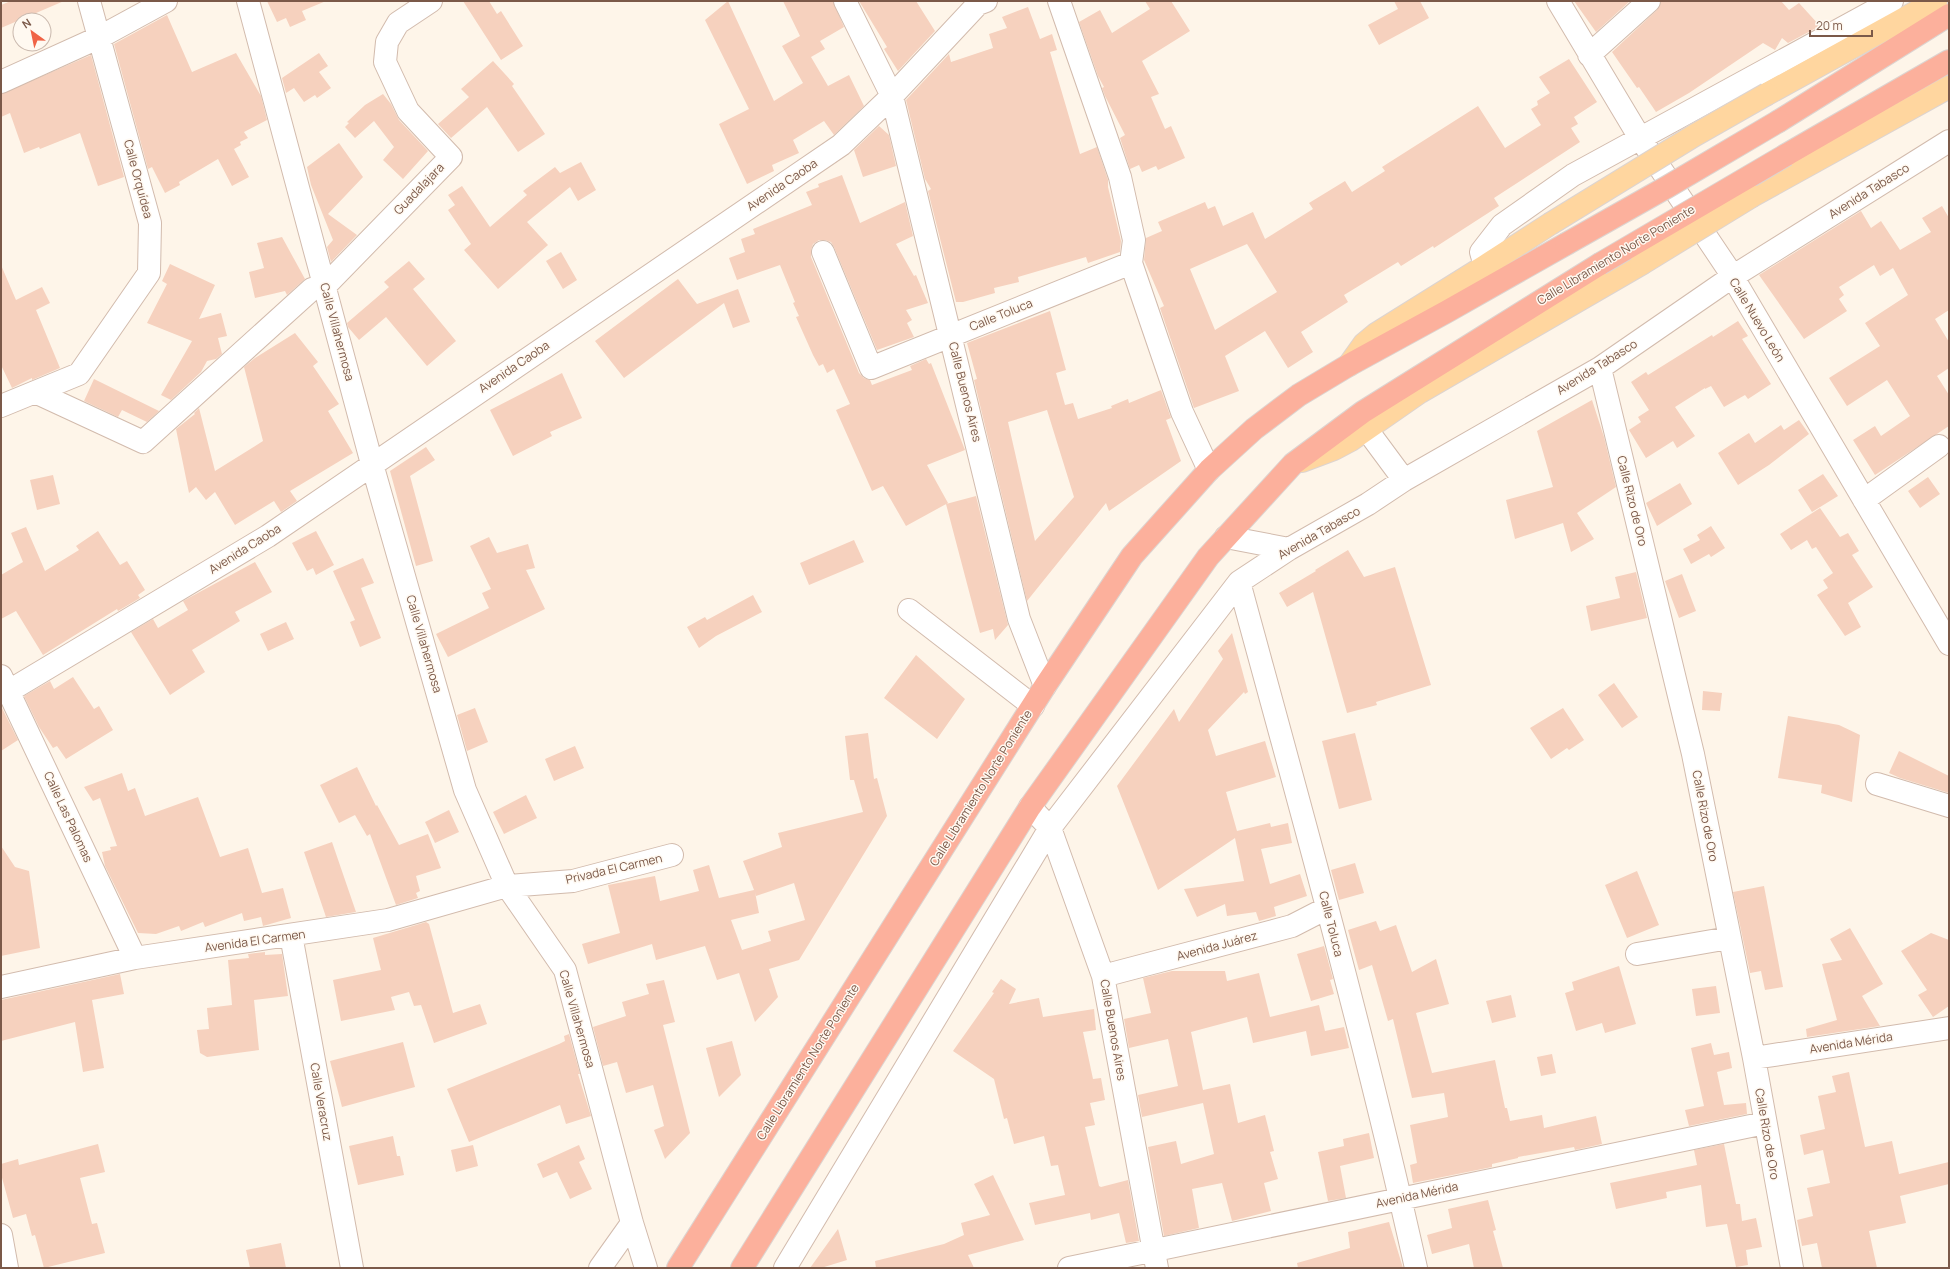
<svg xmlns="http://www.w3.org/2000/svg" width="1950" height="1269" viewBox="0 0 1950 1269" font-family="Manrope,sans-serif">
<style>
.building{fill:#f6d1be;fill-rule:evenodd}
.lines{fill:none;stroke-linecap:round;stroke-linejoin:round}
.minor-casing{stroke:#d2bbad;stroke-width:24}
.major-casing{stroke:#ddd4d0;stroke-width:24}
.highway-casing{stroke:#ddd4d0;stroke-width:24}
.minor{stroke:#fff;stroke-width:22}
.major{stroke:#ffd69f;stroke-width:22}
.highway{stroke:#fcb09c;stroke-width:22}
.major-bridge-casing{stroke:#ddd4d0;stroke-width:24;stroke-linecap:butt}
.highway-bridge-casing{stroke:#ddd4d0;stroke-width:24;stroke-linecap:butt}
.major-bridge{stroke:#ffd69f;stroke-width:22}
.highway-bridge{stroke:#fcb09c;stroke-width:22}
.labels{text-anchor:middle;stroke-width:3;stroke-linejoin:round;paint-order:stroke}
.street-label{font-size:12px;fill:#7b5949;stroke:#fff9f1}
</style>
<rect width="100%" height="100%" fill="#fef5e9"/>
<path class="building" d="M11,1h53l-63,27v-23z
M267,1h59l-24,10 4,9 -16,7 -4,-9 -9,4z
M463,1h26l8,13 4,-3 22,35 -22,14z
M728,1l46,100 29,-18 -21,-37 18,-10 -17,-35h50l11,26 -24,14 5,8 -14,8 17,29 21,-11 15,31 -30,29 -10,-14 -31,19 6,13 -27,12 2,6 -27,13 -28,-60 30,-15 -44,-89z
M859,1h57l19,30 -37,40 -14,-22 3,-2z
M1145,1h26l19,30 -48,30 17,33 -8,3 14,32 6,-3 14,32 -27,12 -2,-4 -14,6 -3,-7 -9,4 -10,-31 5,-3 -20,-39 -3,-8 2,-1 -6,-11 -19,-54 21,-12 12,23 38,-24z
M1394,1h26l9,17 -50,27 -11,-20 30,-16z
M1574,1h56l-34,31z
M1661,1h120l8,9 10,-7 21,23 -32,17 -6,-5 -7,12 -12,-7 -74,50 -33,19 -17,-25 -2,1 -25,-36 45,-42z
M1028,7l12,32 12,-5 5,16 -7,2 30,102 17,-7 11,33v7l13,54 -1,11 -32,11 -2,-6 -68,20 1,5 -25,6 1,5 -32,9h-7l-28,-111 3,-2 -6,-10 -19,-79 43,-46 2,8 42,-14 -4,-14 18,-6 -5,-11z
M167,15l25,57 44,-19 25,43 6,24 -23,12 4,6 -8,4 1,3 -7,4 15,28 -17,9 -14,-27 -39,23 1,3 -15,8 -13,-26 -4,2 -34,-125z
M319,53l9,13 -9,6 12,16 -14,10 -2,-3 -11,7 -10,-14 -8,5 -4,-15z
M91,55l33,122 -26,9 -18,-53 -40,16 -1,-2 -15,6 -14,-40 -9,4v-23z
M1569,59l28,43 -23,15 4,7 -7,4 9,14 -86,56 5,8 -65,42 -1,-2 -32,20 -3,-4 -54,33 4,7 -47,30 12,20 -25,16 -23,-37 -40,25 14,35 -45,17 -34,-100 4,-2 -20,-46 2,-22 16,-7 -4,-9 47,-20 3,7 7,-3 8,20 30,-14 12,27 48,-30 -4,-6 36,-22 7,11 33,-21 -3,-4 96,-61 27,42 36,-23 -10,-16 7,-4 -1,-4 13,-8 -11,-16zM1247,244l30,48 -62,38 -25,-61z
M493,61l21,23 -2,2 33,48 -27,18 -31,-45 -36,31 -13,-14 31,-27 -8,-8z
M383,94l8,10 8,16 29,31 -25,28 -20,-19 11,-13 -20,-26 -19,17 -10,-11 4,-4 -2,-1 18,-17z
M879,126l10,9 7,31 -33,11 -9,-27z
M339,143l24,34 -35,37 29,21 -26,27 -4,-15 6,-7 -22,-55 -4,-18z
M581,162l15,28 -18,11 -8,-14 -43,35 21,23 -50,44 -34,-39 7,-6 -23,-34 7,-5 -7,-10 14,-9 28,41 37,-32 -4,-4 32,-24 5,6z
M842,175l18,48 45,-21 8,34 -17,8 18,32 2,-1 12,28 -22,7 6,10 -5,3 7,14 -37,13 -43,-103 -3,-5 -6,-2h-6l-6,4 -2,6v7l48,116 5,5 6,2 2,5 40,-15 -2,-4 16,-7 3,5 2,-1 34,87 -38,15 21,38 -42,23 -23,-40 -11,5 -36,-81 14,-6 -16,-35 -7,4 -4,-9 -4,2 -6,-11 -17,-38 3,-1 -6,-13 2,-1 -15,-37 -43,15 -8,-22 16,-6 -4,-13 14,-5 -2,-5 59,-24 -6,-13 13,-5 -1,-3z
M1942,206l7,12v92l-14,9 14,23v26l-12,8 12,19v31l-74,49 -22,-35 22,-14 6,10 29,-20 -23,-36 -40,26 -18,-28 51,-32 -15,-23 43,-28 -15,-27 -13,8 -6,-11 -35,22 5,8 -5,4 8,12 -43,28 -45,-64 102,-64 10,17 10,-7 19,29 31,-18 -9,-14z
M282,237l23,42 -18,16 -2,-4 -30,7 -6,-26 15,-4 -7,-25z
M561,252l16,28 -14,9 -17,-28z
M409,261l16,18 -12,10 43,52 -29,25 -41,-49 -27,23 -11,-13 -1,-4 42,-36 -5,-5z
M170,264l45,21 -16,34 22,-6 6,23 -9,2 4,16 -6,5 -9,2 -6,11 -30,28 -10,-5 31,-54 -45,-18 20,-39 -5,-3z
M1,265l15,35 26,-13 8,16 -14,7 24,58 -28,12v-2l-20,10 -11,-23z
M678,279l19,25 41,-15 12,33 -17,6 -9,-25 -100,75 -29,-37z
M1050,311l16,59 -10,3 9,32 8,-2 5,16 34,-11 -1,-2 17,-7 1,4 32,-13 10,28 -5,2 15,41 -72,50 -3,-8 -79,98 -53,-221 3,-1 -10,-36zM1047,410l27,87 -39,44 -27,-119z
M1738,321l10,15 -6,3 29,45 -23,15 -3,-4 -21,12 -13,-21 -6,3v-1l-30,19 20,29 -18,12 -4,-7 -27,17 -17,-28 12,-8 -3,-5 11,-7 -18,-28 15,-10 2,3 64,-40 1,2z
M295,333l23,29 -5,4 26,38 -11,7 25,42 -63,38 7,10 -16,11 -7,-11 -39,24 -20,-33 -9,8 -10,-13 -7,6 -13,-64 19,-15 -1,-1 5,-5 16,63 48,-30 -19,-74 11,-9z
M562,373l20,45 -32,14 2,4 -39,20 -23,-46z
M94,379l65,32 -12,11 -25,-12 -4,7 -34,-16z
M1592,400l12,37 12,50 -39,26 17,26 -23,13 -8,-29 -48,16 -9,-39 47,-13 -16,-56z
M1799,420l10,14 -40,31 -31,20 -20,-32 31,-20 6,10 26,-18 3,5z
M426,447l9,13 -25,16 23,85 -17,5 -26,-95z
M1823,474l15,22 -26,16 -14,-22z
M53,475l7,29 -23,6 -7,-30z
M1928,477l12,17 -20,14 -12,-17z
M1680,483l12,21 -35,22 -11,-23z
M976,496l32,129 -13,15 -2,-11 -13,4 -34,-129z
M1820,508l20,29 8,-4 11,18 -7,4 21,32 -25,16 13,24 -16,9 -28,-41 11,-7 -5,-8 10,-7 -17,-26 -4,2 -5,-9 -16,10 -11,-16z
M1711,526l14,22 -14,9 -2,-3 -18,10 -8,-15 17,-9 -3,-5z
M26,527l19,44 34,-21 -3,-4 22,-15 22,34 7,-4 18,29 -7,5 2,3 -22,13 -1,-2 -74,46 -27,-44 -15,8v-44l22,-13 -12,-29z
M316,531l18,34 -18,10 -3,-7 -6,3 -15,-28z
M489,537l8,16 31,-9 7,24 -9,2 19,39 -97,48 -12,-23 53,-26 -7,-15 9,-4 -21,-43z
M854,540l10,22 -55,23 -9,-22z
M1348,550l16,27 31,-10 36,118 -55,17 1,3 -30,8 -34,-121 -26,15 -8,-14 37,-22 -1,-1z
M363,558l11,25 -13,5 20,50 -21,9 -10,-25 5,-2 -22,-49z
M255,562l17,30 -37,20 5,9 -48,29 13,22 -35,23 -39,-63 22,-13 5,9 30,-18 -5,-9z
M1636,572l11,46 -56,13 -5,-25 34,-8 -5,-21z
M1682,574l14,37 -17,7 -14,-37z
M753,595l9,17 -46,24 -17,12 -12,-21 18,-10 2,3z
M286,622l8,17 -26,12 -8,-17z
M1232,633l16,59 -3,2 -1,-2 -36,38 8,26 49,-15 11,36 -50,15 11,39 33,-8 1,4 17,-4 4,20 -31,6 9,35 30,-10 7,22 -33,11 2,9 -17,5 -3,-9 -29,4 -2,-12 -28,13 -13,-28 60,-8 -9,-43 -77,52 -41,-104 57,-77 5,13 44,-63 -5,-8z
M916,655l49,44 -28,40 -53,-41z
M73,677l21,32 5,-3 14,24 -47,29 -9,-13 -4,2 -14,-21 -15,-31 26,-15 4,8z
M1614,683l24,34 -16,11 -24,-33z
M1703,691l19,2 -2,18 -18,-1z
M1,706l17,34 -17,11z
M475,708l13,34 -21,9 -10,-36z
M1563,708l21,32 -15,10 -2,-2 -16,11 -21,-31z
M1788,716l51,9 21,10 -8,67 -31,-9 1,-8 -44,-7z
M868,733l6,46 3,-1 10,38 -88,144 -30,9 9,28 -23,25 -16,-49 -22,7 -12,-34 -49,14 -4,-16 -64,20 -6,-20 38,-11 -12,-48 47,-9 5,25 39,-10 -6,-21 16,-5 10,33 35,-8 -11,-29 39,-14 -4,-14 85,-21 -9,-32h-4l-5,-44zM794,883l11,37 -37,11 3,10 -29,9 -11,-30 28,-7 -4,-21 1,4z
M1355,733l17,67 -33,9 -17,-68z
M575,746l9,22 -30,13 -9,-22z
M1899,751l50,25v17l-49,-15 -11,-5z
M357,767l19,39 1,-1 22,40 29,-11 13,34 -25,8 4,15 -4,2 2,5 -22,7 -26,-71 -3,2 -12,-21 -16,8 -19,-38z
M122,773l6,18 7,-3 10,28 53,-19 22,60 28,-9 14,45 21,-5 8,30 -28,8 -2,-9 -17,4 -2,-8 -37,14 -2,-5 -22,9 -2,-5 -23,8 -18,-1 -33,-67 -3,-14 9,-2 -1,-3 7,-1 -17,-48 -7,3 -9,-14z
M526,795l11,23 -33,16 -11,-22z
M449,810l10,22 -24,11 -10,-21z
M332,842l24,70 -30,5 -22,-65z
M1,846l14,21 14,4 11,77 -39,8z
M1355,863l9,30 -25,7 -8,-30z
M1637,871l22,54 -32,13 -22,-53z
M1764,886l19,101 -18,3 -4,-19 -11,2 -17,-81z
M1376,921l4,10 16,-6 16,47 24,-13 13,45 -33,9 16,60 63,-13 10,48h2l3,13 32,-6 2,13 52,-12 6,28 -27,6 -1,-3 -56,10v1l-26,6v3l-79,16 -3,-18 7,-2 -7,-38 38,-8 -4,-24 -32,5 -19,-79 -5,2 -16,-56 -13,5 -11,-40z
M426,922l3,2 24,89 27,-9 7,20 -53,19 -13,-38 -7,1 -5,-14 -18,5 4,13 -54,11 -8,-41 48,-10 -8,-32z
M1850,928l33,56 -21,12 18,30 -73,11 -1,-8 31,-9 -15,-56 20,-4 -12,-21z
M1931,933l18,7v66l-16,11 -15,-22 9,-5 -26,-39z
M1324,946l9,33 -3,1 4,14 -23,7 -14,-47z
M265,952v3l17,-1 6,42 -34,4 5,50 -52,7 -7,-4 -3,-23 12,-1 -2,-21 25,-3 -4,-45 21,-2 -1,-4z
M1619,966l17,58 -31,9 -3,-10 -26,8 -11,-38 9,-3 -2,-8z
M1172,971h53l2,10 32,-8 11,44 49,-12 6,26 19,-4 5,21 -38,8 -5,-25 -53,12 -6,-26 -56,15 12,58 27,-6 8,39 27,-8 9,36 -4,1 8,27 -14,4 7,28 -39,10 -10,-38 -30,6 7,39 -35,8 -16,-89 28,-6 5,23 33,-10 -11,-51 -61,14 -4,-22 40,-9 -10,-47 -39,9 -5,-29 27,-6 -8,-35z
M120,974l4,20 -32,6 12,68 -21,4 -8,-50 -74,19v-41z
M1001,979l15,10 -7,15 30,-6 4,19 51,-8 2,21 -13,2 10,47 8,-1 4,22 -15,3 5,22 -10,2 14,59 2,1 27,-7 11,61 -13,2 -7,-30 -28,7 -1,-7 -55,12 -6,-22 36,-8 -7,-30 -7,1 -7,-30 -30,8 -7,-26 -3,1 -10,-40 -41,-28 41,-58 -2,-1z
M664,980l11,42 -12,3 27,108 -25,26 -11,-29 10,-4 -11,-41 -27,8 -9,-31 -14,4 -10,-39 33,-11 -4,-14 27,-8 -3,-10z
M1716,986l4,27 -24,3 -4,-27z
M1511,995l5,22 -24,6 -6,-22z
M569,1034l11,40h-2l13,42 -25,8 -6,-19 -91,37 -22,-53 112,-45 6,-3 -1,-5z
M732,1041l9,34 -22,22 -13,-49z
M403,1042l12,45 -73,20 -12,-46z
M1711,1043l3,12 15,-3 3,16 -15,4 7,33 22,-2 1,11 -58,12 -4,-16 19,-4 -13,-58z
M1552,1054l4,19 -15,3 -4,-19z
M1849,1072l16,75 27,-6 7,33 50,-12v22l-49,12 6,27 -37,8 8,37h-55l-5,-25 -15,3 -5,-26 16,-4 -6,-28 23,-5 -7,-33 -19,5 -4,-20 25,-6 -7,-33 18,-4 -4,-16z
M1369,1133l5,25 -34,8 6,32 -18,3 -10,-49 26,-6 -1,-7z
M393,1136l4,20h3l4,19 -46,10 -9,-39z
M98,1144l7,28 -25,6 12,46 5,-1 8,30 -61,15 -9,-33 -3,1 -6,-22 -13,4 -12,-44v-10l17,-5 1,6z
M1724,1144l12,60h4l2,17 14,-3 6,29 -16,3 2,15 -12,2 -9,-43 -21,3 -5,-42 -35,7 1,6 -51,11 -6,-26 87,-18 -3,-15z
M473,1145l5,21 -22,6 -5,-22z
M579,1145l6,14 -6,3 13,27 -22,10 -13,-27 -14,6 -6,-14z
M993,1175l31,65 -56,15 6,13h-98l-1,-7 69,-17 20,-9 -3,-12 29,-8 -16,-31z
M1488,1200l8,30 -3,1 10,37h-29l-5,-24 -37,10 -5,-19 25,-7 -4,-19z
M1389,1222l14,46h-105l-1,-5 53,-15 -2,-16z
M838,1229l9,31 -26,8h-11z
M281,1243l5,25h-36l-4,-18z"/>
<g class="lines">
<defs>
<path id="minor" d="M248,1l124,463 93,326 42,96 58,84 67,253 14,45
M845,1l47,95 127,523 26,67
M1059,1l61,176 14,63 -3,23 51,149 27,58
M1558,1l82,137 88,131 221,375
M1589,55l60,-54
M1,82l99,-45 66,-36
M823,252l48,116 260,-105
M1485,266l-4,-14 21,-27 71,-50 319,-174
M1600,368l93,386 61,304 38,210
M35,392l108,50 169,-153 13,-3 126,-129 -43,-46 -23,-49 2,-20 11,-19 33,-22
M1,406l78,-32 70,-101 1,-50 -61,-222
M1367,430l37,50
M1864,500l75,-54
M1226,537l63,12
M1239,582c62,228 126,456 177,686
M909,610l124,96
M1,676l134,282
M9,691l259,-155 573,-391 51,-49 86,-92 8,-3
M1877,784l72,22
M1030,807l20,21 53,148 54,292
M291,935l61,333
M1637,954l92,-16
M1103,976l189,-50 35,-18
M1,987l134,-29 253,-38 119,-34 66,-5 99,-26
M1754,1058l195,-30
M1,1235l6,33
M600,1268l32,-45
M785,1268l265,-440 189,-246 50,-33 79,-45 36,-24 196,-112 132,-91 217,-136
M1069,1268l696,-145"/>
<path id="major" d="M1767,94l169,-93
M1752,196l197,-109
M1349,365l15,-21 12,-10 109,-68 65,-42
M1302,461l32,-12 17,-9 69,-48 221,-128"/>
<path id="highway" d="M1779,121l170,-106
M1786,155l163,-94
M678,1268l367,-582 87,-130 77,-86 45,-41 45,-34 50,-30 97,-53 120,-68
M742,1268l288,-461 178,-250 85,-93 70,-52 237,-148"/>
</defs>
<use href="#minor" class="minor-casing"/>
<use href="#major" class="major-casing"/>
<use href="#highway" class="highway-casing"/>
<use href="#minor" class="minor"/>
<use href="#major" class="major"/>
<use href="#highway" class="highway"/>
<defs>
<path id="major-bridge" d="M1550,224l145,-89 72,-41
M1641,264l111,-68"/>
<path id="highway-bridge" d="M1566,244l101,-57 112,-66
M1600,264l186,-109"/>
</defs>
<use href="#major-bridge" class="major-bridge-casing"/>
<use href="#highway-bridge" class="highway-bridge-casing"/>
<use href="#major-bridge" class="major-bridge"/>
<use href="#highway-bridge" class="highway-bridge"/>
</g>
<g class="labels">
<g class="street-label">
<text transform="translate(138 179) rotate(75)" y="4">Calle Orquídea</text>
<text transform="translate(782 185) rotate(-34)" y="4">Avenida Caoba</text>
<text transform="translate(419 189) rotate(-46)" y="4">Guadalajara</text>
<text transform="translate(1869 191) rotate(-32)" y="4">Avenida Tabasco</text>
<text transform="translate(1616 255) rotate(-31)" y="4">Calle Libramiento Norte Poniente</text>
<text transform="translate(1001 315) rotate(-22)" y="4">Calle Toluca</text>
<text transform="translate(1757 320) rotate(59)" y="4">Calle Nuevo León</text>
<text transform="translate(337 332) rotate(75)" y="4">Calle Villahermosa</text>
<text transform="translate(514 367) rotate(-34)" y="4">Avenida Caoba</text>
<text transform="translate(1597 367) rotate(-32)" y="4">Avenida Tabasco</text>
<text transform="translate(965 392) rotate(76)" y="4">Calle Buenos Aires</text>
<text transform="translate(1632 501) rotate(76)" y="4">Calle Rizo de Oro</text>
<text transform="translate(1319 533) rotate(-30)" y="4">Avenida Tabasco</text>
<text transform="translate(245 549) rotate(-32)" y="4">Avenida Caoba</text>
<text transform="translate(424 644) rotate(74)" y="4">Calle Villahermosa</text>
<text transform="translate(981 788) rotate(-58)" y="4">Calle Libramiento Norte Poniente</text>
<text transform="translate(1705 816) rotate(79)" y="4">Calle Rizo de Oro</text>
<text transform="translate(68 817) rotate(65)" y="4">Calle Las Palomas</text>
<text transform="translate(614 869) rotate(-13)" y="4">Privada El Carmen</text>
<text transform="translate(1331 924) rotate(76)" y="4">Calle Toluca</text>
<text transform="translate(255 941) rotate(-8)" y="4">Avenida El Carmen</text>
<text transform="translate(1217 946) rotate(-15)" y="4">Avenida Juárez</text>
<text transform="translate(577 1019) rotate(74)" y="4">Calle Villahermosa</text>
<text transform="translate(1113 1030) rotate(80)" y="4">Calle Buenos Aires</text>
<text transform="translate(1851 1043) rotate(-9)" y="4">Avenida Mérida</text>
<text transform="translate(808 1062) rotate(-58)" y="4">Calle Libramiento Norte Poniente</text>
<text transform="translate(321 1102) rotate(80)" y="4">Calle Veracruz</text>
<text transform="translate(1767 1134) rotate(80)" y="4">Calle Rizo de Oro</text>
<text transform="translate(1417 1195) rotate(-12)" y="4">Avenida Mérida</text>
</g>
</g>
<rect width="1950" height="1269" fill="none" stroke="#7b5949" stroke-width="4"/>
<g transform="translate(32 32) rotate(327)"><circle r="19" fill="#fff9f1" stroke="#cab9ae"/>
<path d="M0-3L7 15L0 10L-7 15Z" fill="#f06346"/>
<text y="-6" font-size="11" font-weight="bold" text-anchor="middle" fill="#7b5949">N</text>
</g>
<path d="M1810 30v6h62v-6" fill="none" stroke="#7b5949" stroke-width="2"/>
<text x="1816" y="30" font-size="12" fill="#7b5949" stroke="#fff9f1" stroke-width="3" paint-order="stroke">20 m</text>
</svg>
